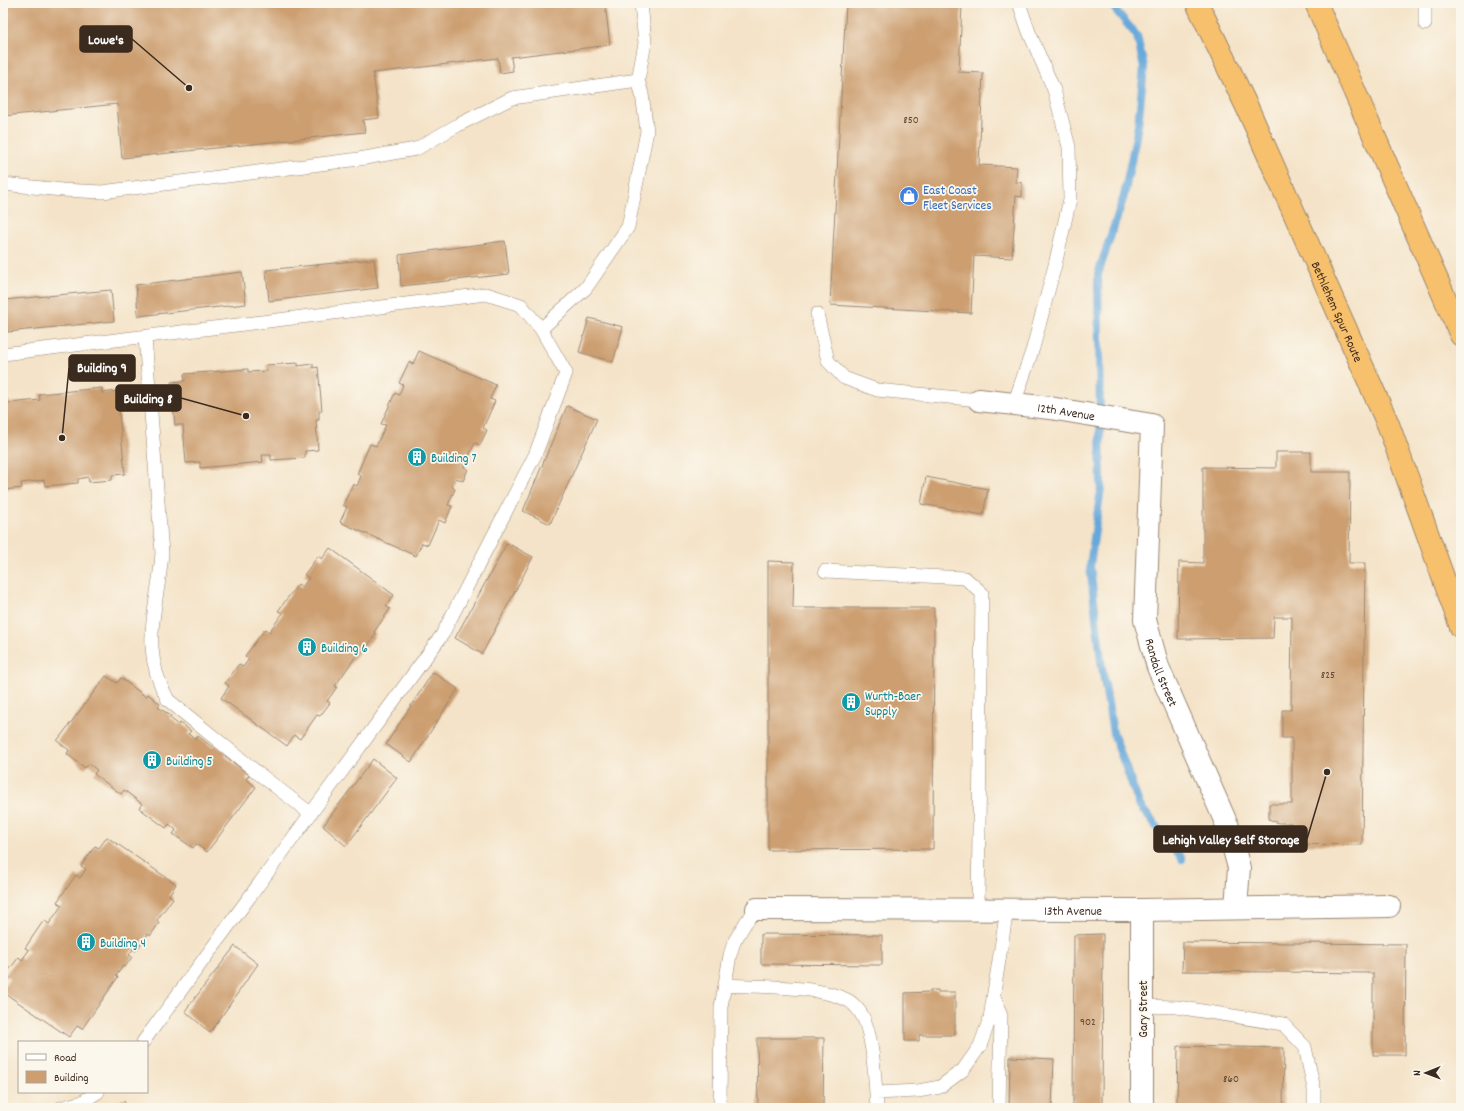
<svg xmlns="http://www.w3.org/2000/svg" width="1464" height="1111" viewBox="0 0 1464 1111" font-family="Dekko,sans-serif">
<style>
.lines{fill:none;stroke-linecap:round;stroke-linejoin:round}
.stream{stroke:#66a8da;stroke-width:8}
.building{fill:#cc9e70}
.service-casing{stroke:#988673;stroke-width:14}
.minor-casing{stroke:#988673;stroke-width:24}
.motorway-casing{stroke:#988673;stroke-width:24}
.service{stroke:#fff;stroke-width:13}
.minor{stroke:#fff;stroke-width:22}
.motorway{stroke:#f7c06c;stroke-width:22}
.labels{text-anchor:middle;stroke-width:3.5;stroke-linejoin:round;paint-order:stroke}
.number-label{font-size:11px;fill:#5f4732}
.shop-label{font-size:13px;fill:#366cbe;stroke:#fbf7ec;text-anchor:start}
.street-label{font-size:13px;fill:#3b2a1e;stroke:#fbf7ec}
.culture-label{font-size:13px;fill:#0d838f;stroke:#fbf7ec;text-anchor:start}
.leader{fill:none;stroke:#3b2a1e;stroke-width:1.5}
.callout-dot{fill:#3b2a1e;stroke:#fbf7ec;stroke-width:1.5}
.callout{fill:#3b2a1e;stroke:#3b2a1e;stroke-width:1.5}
.callout-label{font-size:14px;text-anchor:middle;font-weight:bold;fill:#fff}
</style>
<rect width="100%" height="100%" fill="#fbf7ec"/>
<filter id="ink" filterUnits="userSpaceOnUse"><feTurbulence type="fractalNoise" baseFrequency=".025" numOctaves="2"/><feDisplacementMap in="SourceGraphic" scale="8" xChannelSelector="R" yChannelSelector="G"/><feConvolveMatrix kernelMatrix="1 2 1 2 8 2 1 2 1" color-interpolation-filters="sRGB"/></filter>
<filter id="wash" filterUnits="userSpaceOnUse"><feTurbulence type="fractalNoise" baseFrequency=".012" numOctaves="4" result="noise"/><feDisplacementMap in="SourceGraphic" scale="16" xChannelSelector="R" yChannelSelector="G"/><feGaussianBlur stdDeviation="0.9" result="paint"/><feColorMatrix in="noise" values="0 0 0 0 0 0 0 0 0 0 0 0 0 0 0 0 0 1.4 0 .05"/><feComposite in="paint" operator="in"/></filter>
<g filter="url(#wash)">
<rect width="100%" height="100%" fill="#f4e3c8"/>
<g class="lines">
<path class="stream" d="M1110,3l27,33 7,31 -6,59 -14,70 -26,78 3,214 -11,78 11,95 12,72 27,73 42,53"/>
</g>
<g id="blocks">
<path class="building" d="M3,3h602l5,42 -99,12 2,14 -13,2 -2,-15 -125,15 6,45 -16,2 2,12 -243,26 -5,-54 -114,12z
M846,3h116l-3,69 24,1 -4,92 38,2 -1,15 6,1v14l-6,-1 -4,62 -38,-2 -3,57 -141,-8z
M505,241l4,33 -108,12 -2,-31z
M374,259l4,29 -109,13 -3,-31z
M242,272l4,32 -108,12 -2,-31z
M111,290l3,31 -107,11 -3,-32z
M589,318l34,9 -10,35 -34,-10z
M419,351l77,34 -6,14 5,2 -12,27 4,2 -7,15 -5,-2 -11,24 4,2 -5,12 -7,-3 -4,9 3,2 -7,16 4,1 -7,17 -6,-3 -11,25 -6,-2 -6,13 -76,-34 7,-15 -4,-2 10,-21 4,2 4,-10 -4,-2 13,-30 6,2 10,-21 -5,-1 14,-31 4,2 4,-10 -4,-2 10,-21 4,2z
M298,363v3l15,-2v4l5,-1 4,44h-3v9h-3l2,30 -13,1v7l-34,2v-5h-9l1,7 -63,6v-6l-14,1 -3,-38h-8l-4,-43 14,-1 -1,-7 64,-5v3l19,-1 -1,-6z
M102,388v5l15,-2 8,83 -13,1v5l-23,2 -1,-5 -10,2v4l-33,3 -1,-6 -23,3 1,5 -19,2v-92h4l1,5 32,-3 -1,-6z
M567,406l30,13 -47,105 -27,-13z
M1276,452h35v20h39l-1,91h16l-3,282 -71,-1v-21h-13l-9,-4v-15h23v-66h-10v-28h9l1,-93h-18l-1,21 -95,1 1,-77 24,1v-96l73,1z
M926,477l62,12 -5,26 -62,-11z
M507,543l26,14 -51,97 -27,-16z
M330,548l64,47 -8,11 4,3 -16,23 2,2 -10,14 -3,-2 -28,40 2,1 -10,14 3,2 -10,13 -3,-1 -17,24 -6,-4 -7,11 -66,-48 8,-12 -4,-3 14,-19 4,3 6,-8 -4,-3 20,-27 4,3 14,-19 -5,-2 20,-27 4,3 7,-9 -5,-3 14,-19 4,3z
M768,561l26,1 -1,46h141l-1,241 -165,1z
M433,672l25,17 -47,73 -25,-18z
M106,676l11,7 4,-5 25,19 2,-3 12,10 -2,3 13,9 -1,2 9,7 1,-2 11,8 -3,3 8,5 2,-3 14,11 3,-3 12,9 -2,3 24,19 -3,4 10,8 -49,65 -11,-8 -3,4 -20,-14 3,-4 -7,-6 -3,4 -27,-20 3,-4 -18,-14 -3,4 -27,-20 3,-4 -8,-6 -4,4 -18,-14 2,-4 -12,-9z
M373,759l24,19 -51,68 -23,-20z
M107,837l69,47 -7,11 4,3 -16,22 2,3 -9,13 -2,-2 -12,17 -3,-2 -4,6 3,2 -7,10 -2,-1 -7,10 2,1 -36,52 -5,-3 -8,11 -66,-45v-4l7,-10 -5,-3 14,-18 3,3 7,-10 -4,-2 19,-28 5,4 13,-19 -5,-3 19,-27 4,3 6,-9 -5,-3 14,-20 4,2z
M761,934l121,1v30l-121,-1z
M1103,934l-1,174h-29l1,-173z
M1183,942l223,2 -1,111h-32v-82l-191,-2z
M235,946l23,18 -48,69 -25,-22z
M930,990h8v2h17v43h-36v6h-14v-48l25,-1z
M757,1038h67l-1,70h-65z
M1178,1046l106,2 -1,60h-106z
M1010,1057l44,2 -2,49h-43z
M124,1101l3,7h-18z"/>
</g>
</g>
<g filter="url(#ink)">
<use href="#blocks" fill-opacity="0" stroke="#988673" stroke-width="1"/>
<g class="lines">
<defs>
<path id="service" d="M1425,24v-21
M3,184l59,6 40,2 257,-33 57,-10 42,-24 54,-27 126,-18
M817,314l11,47 16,17 33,12 102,10
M541,329l45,-41 42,-61 19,-96 -5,-37 -4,-14 7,-37 -4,-40
M145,337l17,216c-4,56 -24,94 6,147l90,73 52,40
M3,354l483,-60 35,11 20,24 25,44 -31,82 -93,180 -299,407
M1014,404l19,-56 22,-83 15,-66 -1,-52 -15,-57 -25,-58 -10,-29
M825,571l140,7 17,15 -4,316
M725,985c35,2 94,0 124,16 4,2 8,7 11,11 14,20 15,71 17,96
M994,997l7,19 -2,92
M1142,1006l35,1 106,17 22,23 9,42v19
M876,1093l42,-2 22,-4 23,-17 17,-24 10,-28 17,-109
M60,1108l22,-6 16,-10
M720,1108l1,-101 9,-52 4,-13 12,-20 11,-13"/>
<g id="minor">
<path id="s1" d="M979,400l71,8 102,17 -7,195 13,47 70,160 11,41 -3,39"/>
<path id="s2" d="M757,909l385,1 247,-4"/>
<path d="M1142,1108v-198"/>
</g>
<g id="motorway">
<path id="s3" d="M1197,3l50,104 141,317 73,203"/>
<path d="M1316,3l145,332"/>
</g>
</defs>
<use href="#service" class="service-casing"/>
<use href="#minor" class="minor-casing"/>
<use href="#motorway" class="motorway-casing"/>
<use href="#service" class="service"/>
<use href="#minor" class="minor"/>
<use href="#motorway" class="motorway"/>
</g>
</g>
<defs>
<symbol id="shop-disc" viewBox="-11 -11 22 22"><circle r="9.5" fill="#3f7fe0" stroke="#fbf7ec"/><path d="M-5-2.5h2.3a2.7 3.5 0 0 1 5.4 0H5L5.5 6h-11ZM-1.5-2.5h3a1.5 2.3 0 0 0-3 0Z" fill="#fff"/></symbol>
<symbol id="building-disc" viewBox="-11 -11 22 22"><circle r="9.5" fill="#0f9aa8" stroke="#fbf7ec"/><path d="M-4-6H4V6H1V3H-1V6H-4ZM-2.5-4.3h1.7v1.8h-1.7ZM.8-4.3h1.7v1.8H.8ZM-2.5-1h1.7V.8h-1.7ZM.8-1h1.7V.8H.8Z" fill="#fff"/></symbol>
</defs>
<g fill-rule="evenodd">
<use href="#shop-disc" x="898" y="185" width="22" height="22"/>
<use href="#building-disc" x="406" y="446" width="22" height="22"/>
<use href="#building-disc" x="296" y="636" width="22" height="22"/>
<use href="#building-disc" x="840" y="691" width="22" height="22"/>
<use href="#building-disc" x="141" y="749" width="22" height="22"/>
<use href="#building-disc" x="75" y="931" width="22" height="22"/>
</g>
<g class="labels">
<g class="number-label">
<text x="911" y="123">850</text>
<text x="1328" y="678">825</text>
<text x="1088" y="1025">902</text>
<text x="1231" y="1082">860</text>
</g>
<g class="shop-label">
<text x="923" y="194">East Coast<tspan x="923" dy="15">Fleet Services</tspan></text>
</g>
<g class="street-label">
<text dy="5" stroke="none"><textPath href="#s3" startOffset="339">Bethlehem Spur Route</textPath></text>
<text dy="5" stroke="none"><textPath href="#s1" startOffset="88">12th Avenue</textPath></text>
<text dy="5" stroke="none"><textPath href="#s1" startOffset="425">Randall Street</textPath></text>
<text dy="5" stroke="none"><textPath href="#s2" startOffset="316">13th Avenue</textPath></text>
<text transform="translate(1142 1009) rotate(-90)" y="5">Gary Street</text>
</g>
<g class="culture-label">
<text x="431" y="462">Building 7</text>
<text x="321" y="652">Building 6</text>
<text x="865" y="700">Wurth-Baer<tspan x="865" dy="15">Supply</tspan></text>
<text x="166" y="765">Building 5</text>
<text x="100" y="947">Building 4</text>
</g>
</g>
<path class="leader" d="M189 88L132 39M62 438L69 368M246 416L181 398M1327 772L1307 839"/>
<g class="callout-dot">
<circle cx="189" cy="88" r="4"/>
<circle cx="62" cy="438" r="4"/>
<circle cx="246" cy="416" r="4"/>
<circle cx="1327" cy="772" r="4"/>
</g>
<g class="callout">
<rect x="80" y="26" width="52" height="26" rx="4"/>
<rect x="69" y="355" width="66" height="26" rx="4"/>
<rect x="116" y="385" width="65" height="26" rx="4"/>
<rect x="1154" y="826" width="153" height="26" rx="4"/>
</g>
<g class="callout-label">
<text x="106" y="44">Lowe's</text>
<text x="102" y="372">Building 9</text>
<text x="148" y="403">Building 8</text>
<text x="1231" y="844">Lehigh Valley Self Storage</text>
</g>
<rect width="1464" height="1111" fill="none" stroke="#fbf7ec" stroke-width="16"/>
<rect x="18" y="1041" width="130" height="52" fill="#fbf7ec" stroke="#aea59a"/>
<rect x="26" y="1054" width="20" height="6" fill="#ffffff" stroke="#aea59a"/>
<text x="54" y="1061" font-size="12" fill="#3b2a1e">Road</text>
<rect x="26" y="1071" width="20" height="12" fill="#cc9e70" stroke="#aea59a"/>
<text x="54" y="1081" font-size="12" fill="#3b2a1e">Building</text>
<g transform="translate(1426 1073) rotate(269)" stroke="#fbf7ec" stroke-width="3" paint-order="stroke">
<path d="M0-3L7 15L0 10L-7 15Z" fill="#3b2a1e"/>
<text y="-6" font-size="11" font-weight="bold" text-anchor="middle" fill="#3b2a1e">N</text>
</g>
</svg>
